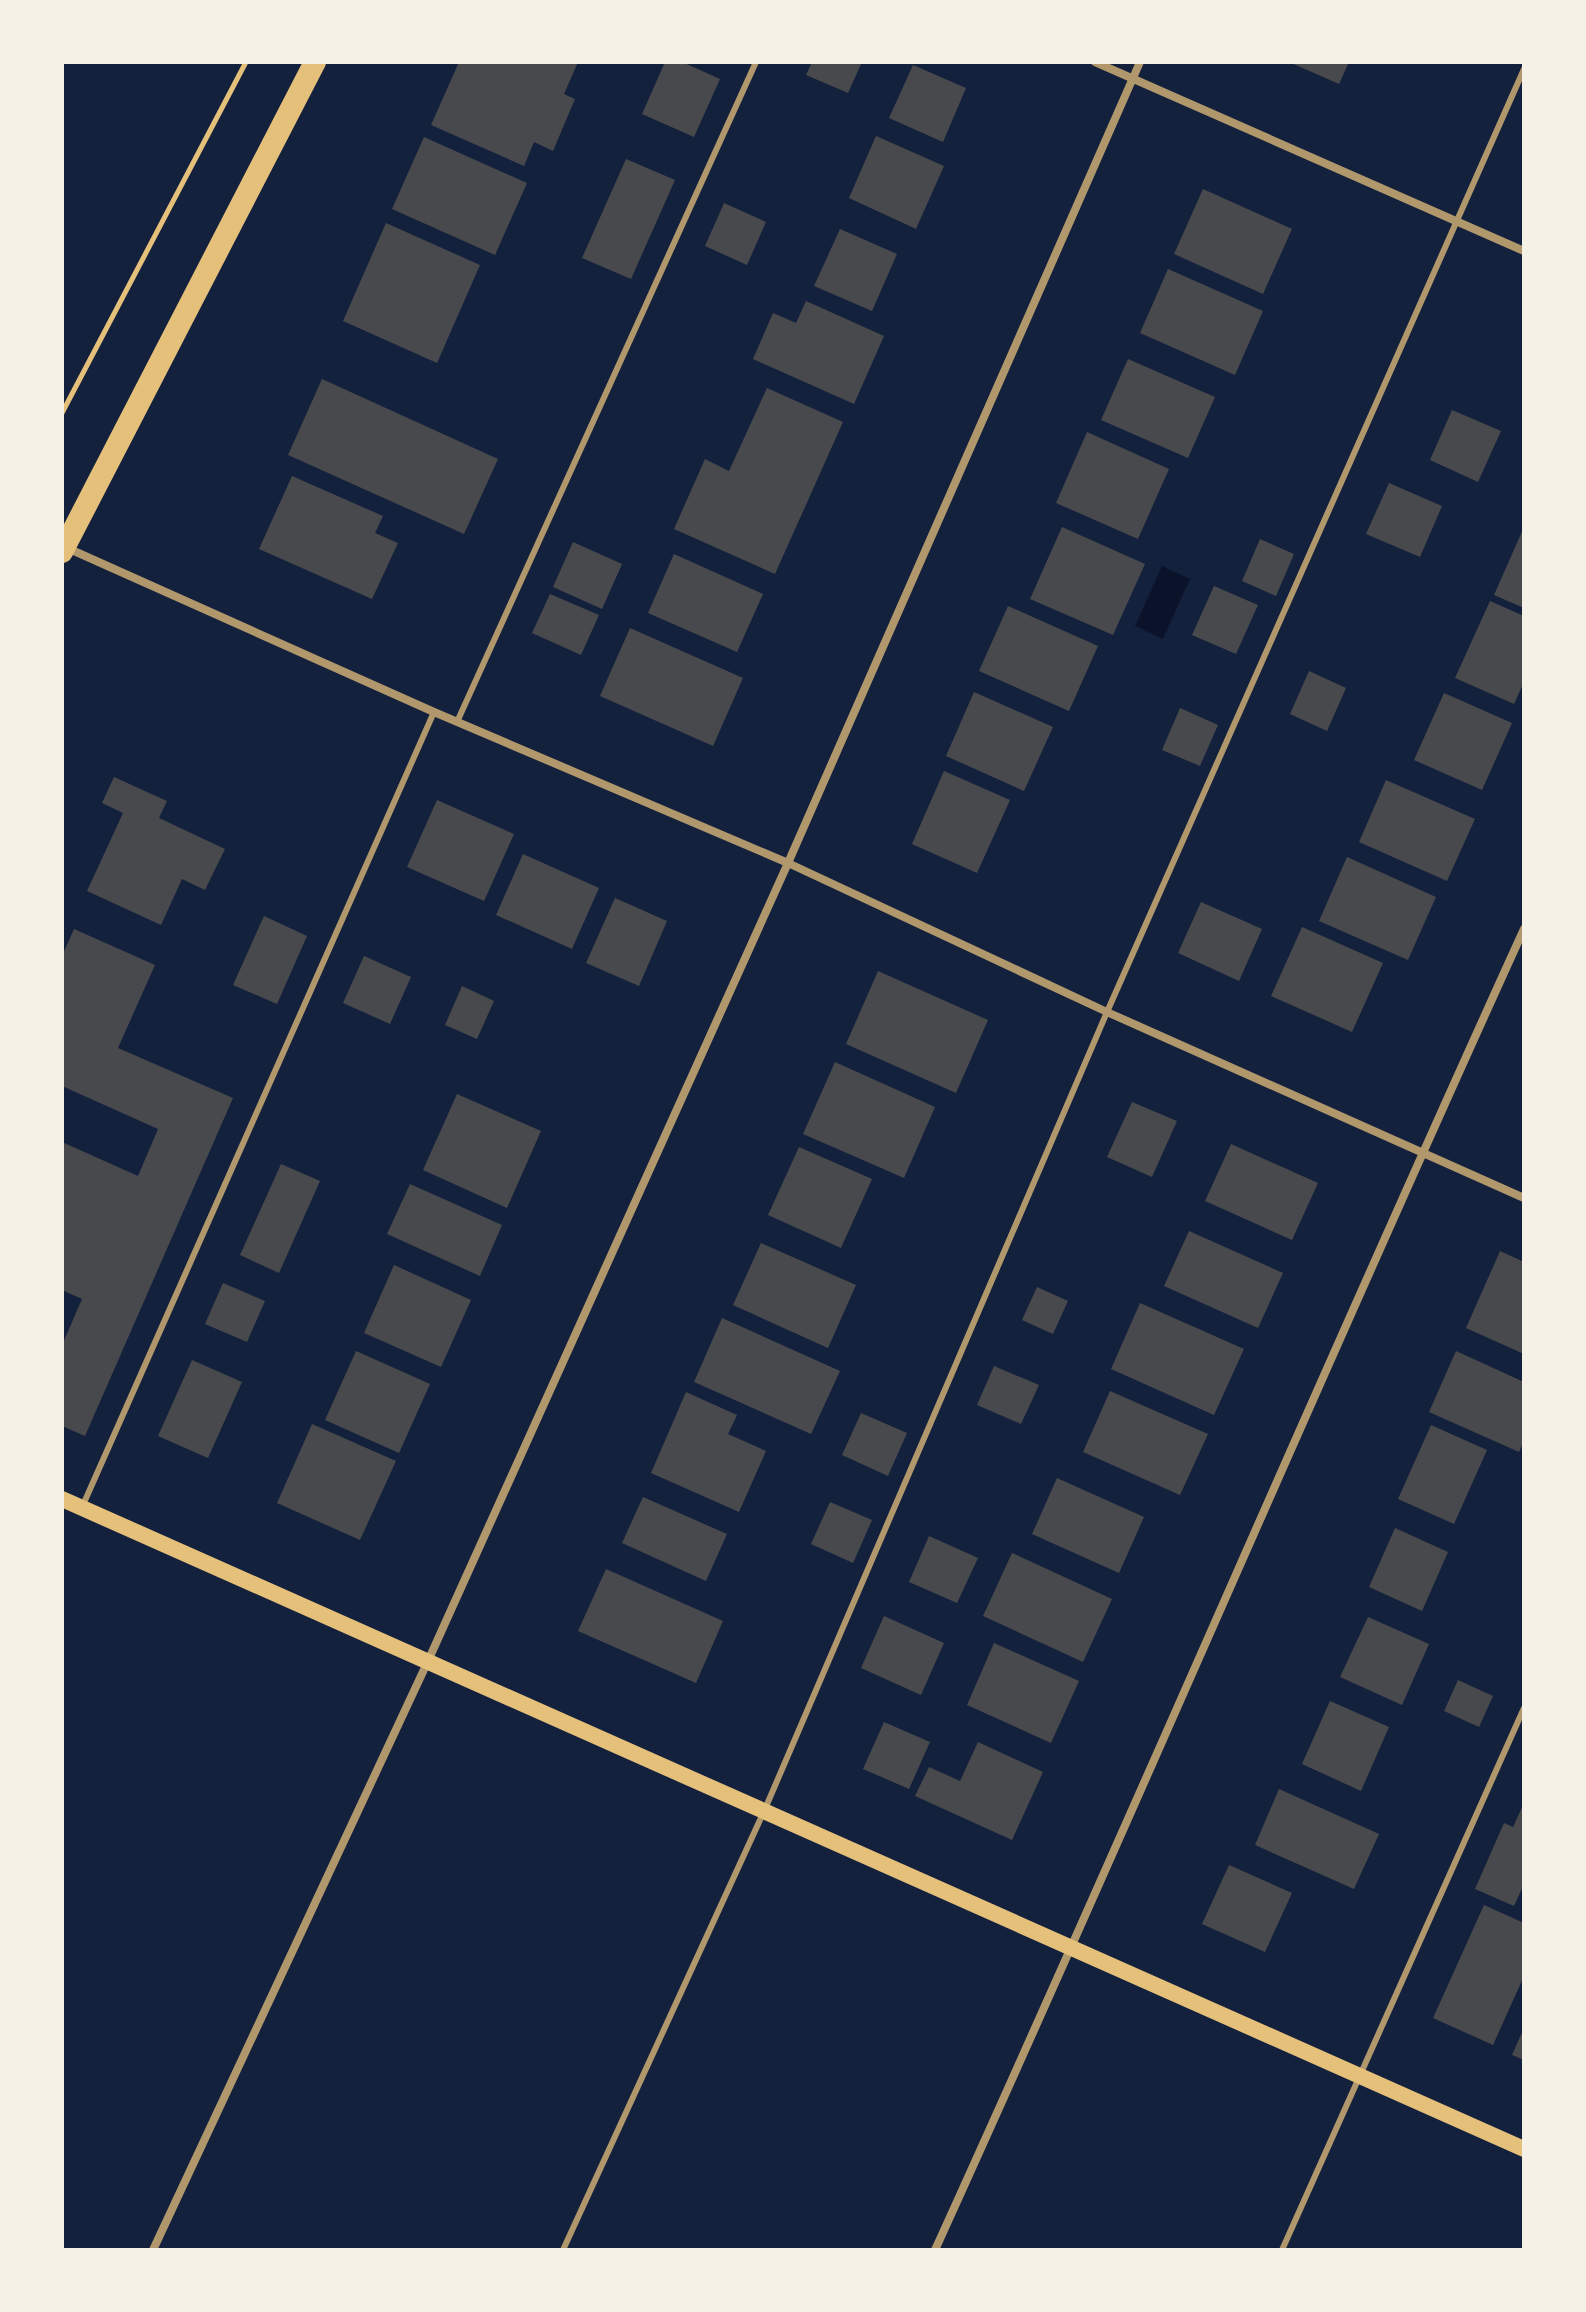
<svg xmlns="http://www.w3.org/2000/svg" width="1586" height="2312" viewBox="0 0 1586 2312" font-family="'Sofia Sans Condensed',sans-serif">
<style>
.water{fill:#0b132b}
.building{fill:#48494c}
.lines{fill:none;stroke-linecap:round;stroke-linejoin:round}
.path{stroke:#e5c07b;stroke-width:5}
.service{stroke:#b1986c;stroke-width:6}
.minor{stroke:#b1986c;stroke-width:8}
.secondary{stroke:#e5c07b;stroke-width:16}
.trunk{stroke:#e5c07b;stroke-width:22}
</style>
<rect width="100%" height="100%" fill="#14213d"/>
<path class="water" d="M1162,566l28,13 -27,60 -28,-13z"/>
<path class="building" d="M459,62h119l-14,32 11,5 -22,52 -19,-9 -10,24 -93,-41z
M665,62h17l38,17 -26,58 -52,-23z
M812,62h50l-14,31 -42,-18z
M1289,62h60l-10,22z
M913,65l53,23 -23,54 -54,-24z
M876,136l68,30 -28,63 -67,-31z
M424,137l103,46 -32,72 -103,-46z
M626,159l49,21 -44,99 -49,-21z
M1203,189l89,40 -29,65 -89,-40z
M724,203l42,19 -19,43 -42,-19z
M386,223l94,42 -43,98 -94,-42z
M840,229l57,25 -25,57 -58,-25z
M1168,269l95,42 -28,64 -95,-42z
M806,301l78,35 -30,68 -101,-45 20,-46 23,10z
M1128,359l87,38 -27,61 -87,-38z
M322,379l176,80 -34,75 -176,-79z
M767,388l76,34 -68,152 -101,-45 31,-70 24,12z
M1452,410l49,21 -23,51 -48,-22z
M1087,432l82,37 -31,70 -82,-36z
M292,476l91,40 -8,17 23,10 -26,56 -113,-50z
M1389,483l53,23 -22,51 -54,-23z
M1062,527l83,37 -32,71 -83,-36z
M1524,527v81l-30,-13z
M1260,539l34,15 -18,42 -34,-15z
M573,542l49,22 -20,45 -49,-22z
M674,554l89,40 -26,58 -89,-39z
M1214,586l44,19 -22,49 -44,-19z
M550,594l49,21 -18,40 -49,-22z
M1490,601l34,15v66l-10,22 -59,-26z
M1008,606l90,40 -29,65 -90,-40z
M630,628l113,50 -30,68 -113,-50z
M1309,671l37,17 -19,43 -37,-17z
M974,692l79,35 -29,64 -78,-35z
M1444,693l68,30 -30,67 -68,-30z
M1180,708l38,17 -18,41 -38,-16z
M944,771l66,29 -33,73 -65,-29z
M114,777l53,24 -8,17 66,31 -20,41 -23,-11 -21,46 -74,-34 36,-78 -21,-10z
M1386,780l89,39 -28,62 -88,-39z
M437,800l77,34 -30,67 -77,-34z
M523,854l76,34 -27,61 -76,-34z
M1347,857l89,40 -28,63 -89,-39z
M615,898l52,23 -28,65 -53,-23z
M1201,902l61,27 -23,52 -61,-28z
M264,916l43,20 -30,68 -44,-19z
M1302,927l81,36 -31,69 -81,-36z
M74,929l81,36 -37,83 115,50 -148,338 -23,-10v-81l20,-46 -20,-9v-148l76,34 20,-47 -96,-43v-130z
M364,956l47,21 -21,47 -47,-21z
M878,971l110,49 -32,73 -110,-49z
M462,986l32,15 -17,38 -32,-14z
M835,1062l100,45 -31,71 -101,-44z
M457,1094l84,37 -34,77 -84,-38z
M1132,1102l45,19 -25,56 -45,-20z
M1231,1144l87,39 -26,57 -87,-39z
M799,1147l73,32 -31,69 -73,-33z
M281,1164l39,17 -41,92 -39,-18z
M410,1184l92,41 -22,51 -93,-42z
M1189,1231l94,42 -25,55 -94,-42z
M761,1243l95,42 -28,63 -95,-43z
M1500,1251l24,11v92l-58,-26z
M394,1265l77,35 -30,67 -77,-34z
M223,1283l42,18 -18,41 -42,-18z
M1037,1287l31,14 -15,33 -31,-14z
M1140,1303l104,46 -30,66 -103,-46z
M722,1318l118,53 -29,63 -117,-52z
M356,1351l74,33 -31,69 -74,-33z
M1456,1351l68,31v59l-5,11 -90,-40z
M192,1360l50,22 -34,76 -50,-22z
M994,1366l45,19 -18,39 -44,-19z
M1110,1391l98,43 -28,61 -97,-43z
M686,1392l51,23 -9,19 38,17 -27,61 -88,-39z
M861,1413l46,20 -19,43 -46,-21z
M312,1424l84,37 -36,79 -83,-37z
M1431,1425l56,25 -33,74 -56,-25z
M1057,1478l87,39 -25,56 -87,-39z
M643,1497l84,37 -21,47 -84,-38z
M830,1502l42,18 -19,43 -42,-19z
M1395,1528l53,24 -26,59 -53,-24z
M929,1536l49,22 -21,45 -48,-21z
M1012,1553l100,46 -29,63 -100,-46z
M606,1569l117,52 -27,62 -118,-52z
M884,1616l60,27 -23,52 -60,-27z
M1368,1617l61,27 -27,61 -62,-28z
M994,1643l85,38 -28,62 -84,-38z
M1458,1680l35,16 -14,31 -35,-16z
M1330,1701l59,26 -28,64 -59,-27z
M884,1722l46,20 -21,47 -46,-20z
M978,1742l65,30 -31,68 -97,-44 14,-29 31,14z
M1279,1789l100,45 -25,55 -99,-44z
M1524,1803v81l-10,22 -39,-17 29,-66 9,4z
M1229,1865l63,28 -27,59 -63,-28z
M1484,1905l40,18v53l-31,69 -60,-27z
M1524,2028v32l-12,-5z"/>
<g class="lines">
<path class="path" d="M62,413l184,-351"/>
<path class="service" d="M457,722l299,-660
M83,1505l351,-793
M563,2250l202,-441 342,-797 417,-943
M1282,2250l242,-542"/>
<path class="minor" d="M1095,62l429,189
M65,547l369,165 354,151 319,149 417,186
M153,2250l275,-589 360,-798 352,-801
M935,2250c200,-439 389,-883 589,-1321"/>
<path class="secondary" d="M62,1499l1462,650"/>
<path class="trunk" d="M62,552l253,-490"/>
</g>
<rect width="1586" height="2312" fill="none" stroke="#f6f1e7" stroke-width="128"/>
</svg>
